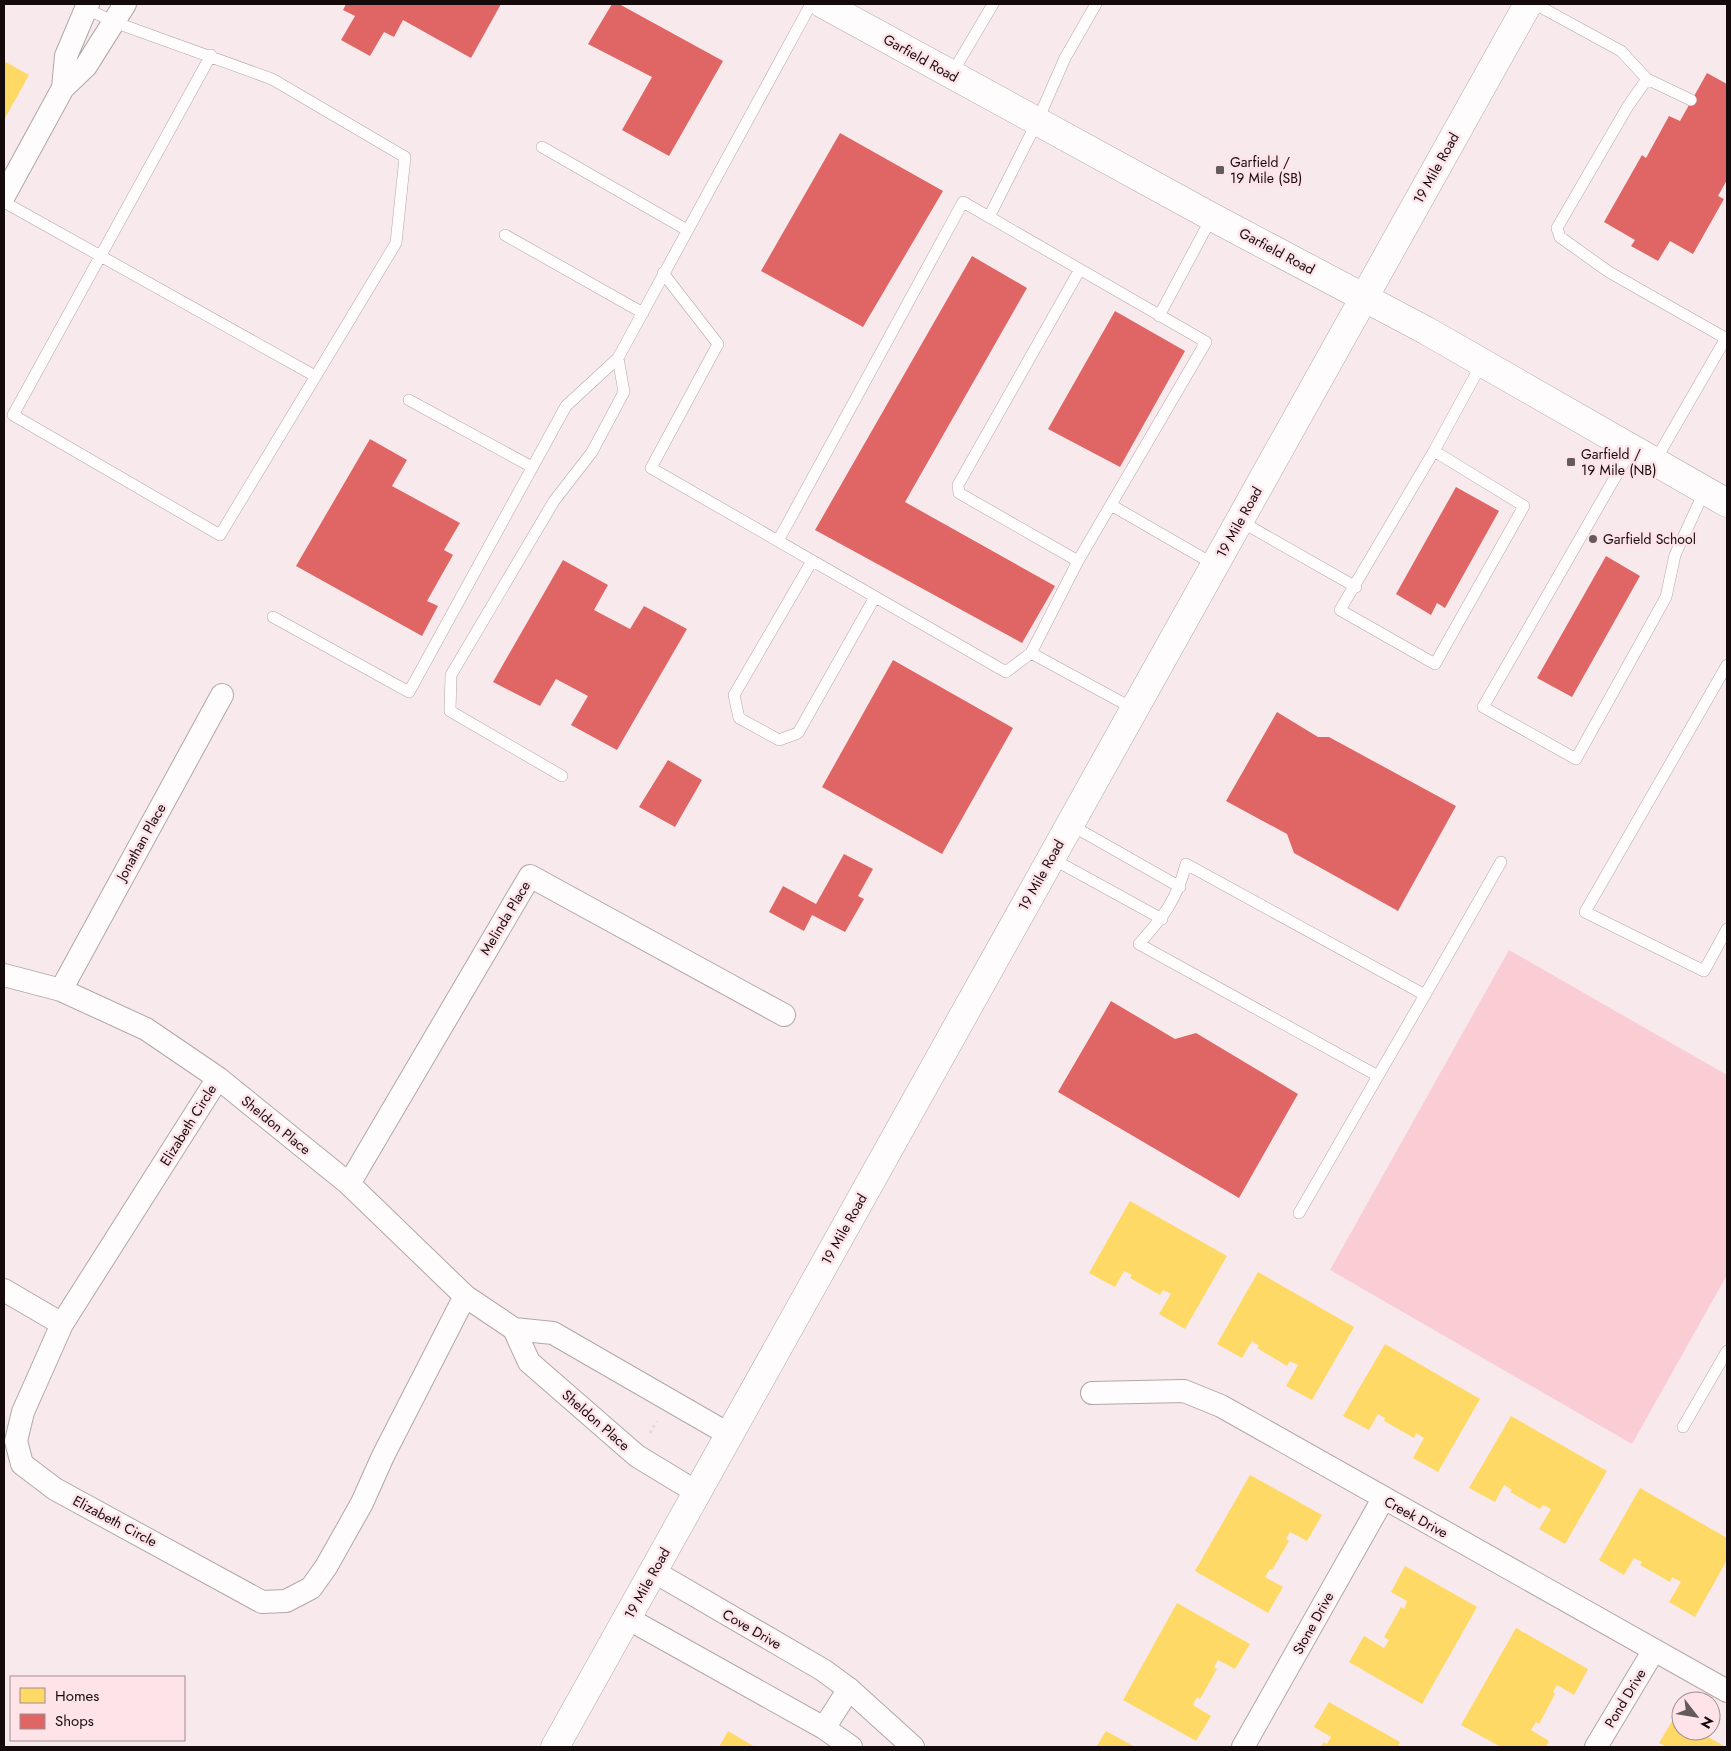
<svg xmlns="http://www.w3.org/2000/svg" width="1731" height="1751" viewBox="0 0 1731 1751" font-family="Jost,sans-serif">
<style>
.green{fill:#facdd5}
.homes{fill:#ffd966}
.shops{fill:#e06666}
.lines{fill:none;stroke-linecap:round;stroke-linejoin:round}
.lane-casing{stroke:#b2a7a8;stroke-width:12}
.street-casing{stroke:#b2a7a8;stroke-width:24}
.secondary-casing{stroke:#b2a7a8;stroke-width:29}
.path{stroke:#dedbdb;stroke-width:3;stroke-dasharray:2.5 4;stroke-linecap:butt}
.lane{stroke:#fefcfc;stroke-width:11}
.street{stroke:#fefcfc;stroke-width:22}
.secondary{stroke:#fefcfc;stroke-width:28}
.poi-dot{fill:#64595b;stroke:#fee4e8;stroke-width:2}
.labels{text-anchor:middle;stroke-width:5;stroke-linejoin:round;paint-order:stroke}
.street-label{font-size:14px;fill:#150b0d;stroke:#fee4e8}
.poi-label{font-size:14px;fill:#150b0d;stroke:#fee4e8;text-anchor:start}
</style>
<rect width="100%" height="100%" fill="#f8eaec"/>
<path class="green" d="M1509,950l218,125v200l-95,169 -302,-174z"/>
<path class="homes" d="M4,61l25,14 -25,45z
M1130,1201l97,55 -42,73 -26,-15 12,-20 -8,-4 -3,5 -30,-17 2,-3 -8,-4 -9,16 -26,-14z
M1258,1272l96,55 -42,73 -26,-14 12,-21 -8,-4 -3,5 -30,-18 2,-2 -7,-5 -10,17 -25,-14z
M1385,1344l95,55 -42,73 -25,-14 11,-20 -8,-5 -2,5 -30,-17 1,-3 -7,-4 -9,16 -26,-14z
M1511,1416l96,55 -42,73 -26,-15 12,-20 -8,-4 -3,4 -30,-17 2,-2 -8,-5 -9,17 -26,-14z
M1250,1475l72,40 -15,26 -17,-9 -4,7 3,2 -17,29 -2,-1 -5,8 18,10 -15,26 -73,-42z
M1640,1488l87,50v22l-32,57 -26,-15 12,-20 -9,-5 -2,5 -30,-17 2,-3 -8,-4 -10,17 -25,-15z
M1405,1566l72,41 -55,97 -73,-42 15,-26 20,12 5,-8 -5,-3 17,-30 3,2 3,-8 -16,-9z
M1177,1603l73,41 -15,25 -17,-9 -4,7 3,2 -17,30 -3,-2 -4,8 18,11 -15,25 -73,-41z
M1516,1628l72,41 -14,26 -17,-10 -4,7 2,2 -16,30 -3,-2 -5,8 18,11 -3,6h-45l-40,-22z
M1329,1702l71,40 -2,5h-77l3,-5 3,2 4,-7 -17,-10z
M1674,1718l7,4v9h16l29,16h-59l-8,-4z
M728,1731l27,16h-36z
M1106,1731l29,16h-39z"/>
<path class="shops" d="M346,4h155l-30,54 -68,-38 -9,17 -10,-5 -14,24 -29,-16 14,-24 -12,-6z
M612,4h7l104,57 -54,95 -47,-26 30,-53 -64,-33z
M1707,73l20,11v96l-9,16 6,3 -31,55 -23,-13 -12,20 -27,-15 4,-6 -31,-18 38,-67 4,3 23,-42 11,5z
M840,133l103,58 -80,136 -102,-56z
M972,256l55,32 -122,214 150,84 -33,57 -207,-113z
M1115,311l70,40 -65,116 -72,-38z
M370,439l37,21 -15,26 68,37 -16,27 9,5 -26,46 11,5 -16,30 -126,-70z
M1456,487l43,24 -54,97 -8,-5 -6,12 -35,-21z
M1606,556l34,20 -68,121 -35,-19z
M563,560l45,25 -14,25 36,19 14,-23 43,23 -70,121 -46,-25 17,-29 -32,-17 -16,27 -47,-24z
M893,660l120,68 -71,126 -120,-67z
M1277,712l41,25h11l127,69 -58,105 -104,-58 -7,-19 -61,-33z
M668,760l34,20 -27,47 -36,-20z
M844,854l29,15 -15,27 6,3 -19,33 -33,-17 -8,16 -35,-19 14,-26 33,18z
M1111,1001l64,38 21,-6 102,61 -59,104 -181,-106z"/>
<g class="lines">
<defs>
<path id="lane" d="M1535,4l86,47 26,28 -19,27 -71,122 3,9 49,35 118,67
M83,7l31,15 158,57 133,78 -9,86 -176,292 -207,-120 198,-360
M951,75l42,-71
M1647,79l44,21
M542,147l145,83
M4,202l311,174
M989,217l48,-95 28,-64 31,-54
M505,235l138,78
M663,273l55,71 -67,124 355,204 25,-19 103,56
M1159,316l53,-99
M409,400l123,67
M1632,448l-149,259 93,52 90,-162 9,-42 30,-65
M1434,451l90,55 -89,158 -95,-54z
M1434,451l48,-88
M1655,461l71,-123
M1111,505l104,60
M1240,521l116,66
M778,541l185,-339 243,140 -128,219 -47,92
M812,561l-78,134 5,23 40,22 19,-7 77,-136
M1078,561l-119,-68 -1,-8 121,-214
M273,617l136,75 157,-286 52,-48 193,-354
M1727,665l-142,247 119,59 23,-42
M562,776l-112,-65 1,-36 103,-174 38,-49 32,-60 -6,-34
M1069,824l111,63
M1051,858l111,61
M1378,1076l47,-81
M1299,1213l79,-137 -239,-132c24,-27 38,-44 47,-80l239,131 76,-133
M1683,1427l44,-76"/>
<path id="street" d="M63,88l3,-32 22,-52
M4,196l59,-108 23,-22 39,-62
M4,975l57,15 85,39 72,49 131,106 116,112 49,33
M61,990l161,-295
M218,1078l-156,246 -39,88 -7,29 6,23 33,25 207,113 24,-1 25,-13 15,-21 36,-64 21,-47 82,-160
M349,1184l181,-308 254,139
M4,1290l58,34
M1092,1393l92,-2 37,15 506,285
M698,1493l-61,-37 -108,-94 -15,-33 39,4 177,102
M653,1571l170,99 26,19 64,58
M627,1618l197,110 27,19
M824,1728l25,-39
M1243,1747l140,-248
M1596,1747l58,-97"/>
<path id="secondary" d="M823,4l389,213 215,114 300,172
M555,1747l973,-1743"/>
</defs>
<use href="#lane" class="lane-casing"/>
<use href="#street" class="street-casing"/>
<use href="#secondary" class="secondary-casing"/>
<path class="path" d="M650,1433l7,-12"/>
<use href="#lane" class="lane"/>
<use href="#street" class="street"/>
<use href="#secondary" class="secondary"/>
</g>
<g class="poi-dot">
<rect x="1215" y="165" width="10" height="10" rx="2.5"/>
<rect x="1566" y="457" width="10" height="10" rx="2.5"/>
<circle cx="1593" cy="539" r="5"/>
</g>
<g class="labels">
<g class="street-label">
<text transform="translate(921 58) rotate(29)" y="5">Garfield Road</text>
<text transform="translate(1436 168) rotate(-61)" y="5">19 Mile Road</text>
<text transform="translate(1277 251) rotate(28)" y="5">Garfield Road</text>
<text transform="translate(1239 522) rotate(-61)" y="5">19 Mile Road</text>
<text transform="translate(141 842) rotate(-61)" y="5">Jonathan Place</text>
<text transform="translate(1041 875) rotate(-61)" y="5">19 Mile Road</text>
<text transform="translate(505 918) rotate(-59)" y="5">Melinda Place</text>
<text transform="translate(188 1125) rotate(-58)" y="5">Elizabeth Circle</text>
<text transform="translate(276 1125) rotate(39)" y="5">Sheldon Place</text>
<text transform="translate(844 1229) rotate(-61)" y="5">19 Mile Road</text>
<text transform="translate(596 1420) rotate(41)" y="5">Sheldon Place</text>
<text transform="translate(1416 1517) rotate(29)" y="5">Creek Drive</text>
<text transform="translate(115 1521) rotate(28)" y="5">Elizabeth Circle</text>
<text transform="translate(647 1583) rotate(-61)" y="5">19 Mile Road</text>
<text transform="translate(1313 1623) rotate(-61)" y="5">Stone Drive</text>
<text transform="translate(752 1629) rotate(30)" y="5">Cove Drive</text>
<text transform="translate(1625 1698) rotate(-59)" y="5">Pond Drive</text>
</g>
<g class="poi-label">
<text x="1230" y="167">Garfield /<tspan x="1230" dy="16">19 Mile (SB)</tspan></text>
<text x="1581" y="459">Garfield /<tspan x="1581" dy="16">19 Mile (NB)</tspan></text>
<text x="1603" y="544">Garfield School</text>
</g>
</g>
<rect width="1731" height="1751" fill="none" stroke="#150b0d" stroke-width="10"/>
<rect x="10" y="1676" width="175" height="65" fill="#fee4e8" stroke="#a18d90"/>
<rect x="20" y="1688" width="25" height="15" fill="#ffd966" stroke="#a18d90"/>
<text x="55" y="1701" font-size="15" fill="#150b0d">Homes</text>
<rect x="20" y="1714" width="25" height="15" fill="#e06666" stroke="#a18d90"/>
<text x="55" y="1726" font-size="15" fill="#150b0d">Shops</text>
<g transform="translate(1696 1716) rotate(121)"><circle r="24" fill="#fee4e8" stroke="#a18d90"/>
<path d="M0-4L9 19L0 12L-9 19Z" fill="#64595b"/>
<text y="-8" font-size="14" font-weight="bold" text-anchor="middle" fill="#150b0d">N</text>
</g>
</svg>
